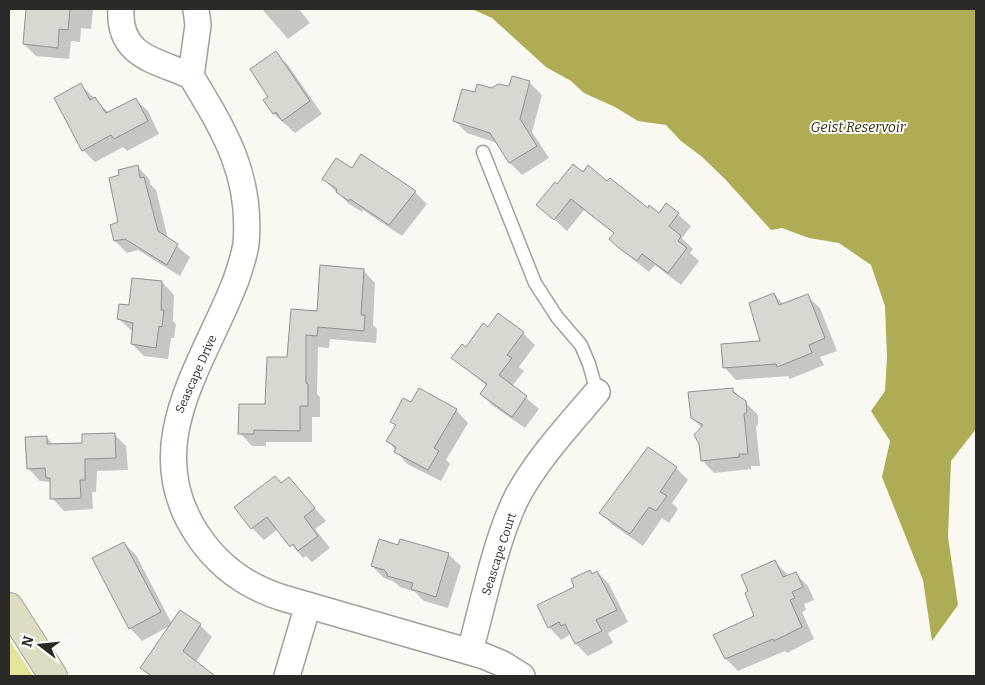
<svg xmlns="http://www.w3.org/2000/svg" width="985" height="685" viewBox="0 0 985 685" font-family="Bitter,serif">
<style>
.green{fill:#e5e59a}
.water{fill:#aead56}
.shadow{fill:#0003}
.building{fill:#d8d8d1;stroke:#92928c}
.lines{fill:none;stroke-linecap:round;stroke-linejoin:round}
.lane-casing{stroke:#a0a19a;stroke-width:15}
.street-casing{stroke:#a0a19a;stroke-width:28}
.secondary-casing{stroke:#a0a19a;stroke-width:30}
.lane{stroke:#fff;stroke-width:12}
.street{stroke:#fff;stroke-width:25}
.secondary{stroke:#deddc1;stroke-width:28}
.labels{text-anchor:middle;stroke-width:4;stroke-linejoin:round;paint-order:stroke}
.street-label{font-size:12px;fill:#292926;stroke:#fff}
.water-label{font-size:14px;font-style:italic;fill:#2e2d06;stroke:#fff}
</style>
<rect width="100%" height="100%" fill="#f9f9f2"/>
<path class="green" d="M9,639l24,37h-24z"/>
<path class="water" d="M472,9h504v420l-25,32 -3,76 10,68 -26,36 -9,-61 -41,-103 8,-36 -19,-30 14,-20 2,-34 -2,-51 -14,-41 -32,-22 -30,-5 -27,-10 -11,2 -46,-51 -24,-23 -20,-15 -15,-16 -28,-4 -23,-14 -31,-14 -13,-12 -25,-14 -54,-49z"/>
<path class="shadow" d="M27,9h66l-2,20 -10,-1 -1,14 -9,-1 -2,18 -33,-3 -12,-12z
M262,9h37l11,14 -22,16z
M276,53l12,12 34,49 -27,19 -21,-19 -4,-17z
M529,82l13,13 -10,37 17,26 -27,17 -12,-12 -13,-20 -30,-10 -12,-12 21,-27z
M81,85l28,28 26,-14 13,12 11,23 -32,17 -4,-4 -28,15 -12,-12z
M137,166l12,13 2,6 5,5 12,49 22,18 -10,19 -42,-26 -11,3 -12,-12 4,-18 2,-47z
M352,169l63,23 12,12 -25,32 -39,-26 -1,2 -13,-8 -26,-25z
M583,173l24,10 41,27 11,4 8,-9 24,21 -9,12 11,11 -3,4 9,8 -18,24 -26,-20 -6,7 -26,-21 -8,-17 -31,-24 -17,21 -29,-26 20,-20z
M363,270l12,13 -2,42 4,4 -1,14 -46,-4 -1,9 -11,-1 -1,47 3,3v20h-8v25h-46v4h-14l-12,-13 26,-28 23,-46 29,-47z
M162,282l12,13 -1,26 3,3 -2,14h-3l-3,21 -24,-3 -12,-12 1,-12 -14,-13 11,-13z
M774,294l10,11 23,-9 13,12 17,43 -17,6 4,8 -34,14 -2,-3 -52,4 -12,-13 38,-25z
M488,328l35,5 12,12 -16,22 5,4 -12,15 27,23 -14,19 -32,-22 -12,-12 6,-8 -34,-28z
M732,389l26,26v9l-2,3 4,39h-9v3l-37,4 -12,-13v-32l-10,-10z
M456,410l12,13 -22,37 4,4 -9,17 -34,-17 -19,-23 8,-15 -4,-5z
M114,434l12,12 2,24 -31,1 -1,21h-4l1,17 -29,2 -12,-13 -1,-16 -11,-1 -12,-13 19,-30 7,7 30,-1z
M676,468l12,12 -16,23 6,6 -9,14 -7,-5 -19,28 -30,-21 -13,-12z
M289,479l37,42 -11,8 15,19 -18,14 -6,-6 -3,2 -25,-29 -14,11 -12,-12 30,-44z
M124,543l12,12 36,69 28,1 12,12 -16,25 16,14h-62l-8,-8 28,-42 -28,15 -12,-13z
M399,546l49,8 13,12 -13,42 -24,-7 -9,-9 -15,-5 -7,-6 -9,-3 -12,-12z
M775,562l14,14 6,-3 13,13 6,14 -10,4 2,6 -4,2 12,27 -27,14 -2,-2 -47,20 -12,-12 30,-43z
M590,571l3,4 4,-3 12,12 19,38 -20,11 5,10 -25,13 -12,-12 -5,-10 -10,6 -12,-13z"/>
<path class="building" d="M26,9h44l-2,21 -9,-1 -1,19 -35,-4z
M276,51l34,50 -28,20 -6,-9 -3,2 -10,-14 5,-3 -18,-28z
M512,76l18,5 -10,38 17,27 -28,17 -19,-30 -37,-12 9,-32 13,3 2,-8 15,4 6,-4 11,2z
M81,83l9,17 5,-3 11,16 30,-15 12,23 -34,18 -3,-4 -29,16 -28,-53z
M361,154l55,37 -27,34 -39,-26 -1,2 -13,-9 1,-3 -15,-10 14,-21 16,10z
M573,164l10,8 5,-7 19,16 3,-3 38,30 1,-3 10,8 7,-10 13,10 -10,13 12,10 -3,5 9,7 -19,25 -26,-19 -5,7 -17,-12 -11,-10 5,-6 -43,-34 -17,21 -18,-15 19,-23 2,2z
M138,165l2,13 4,-1 14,54 20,13 -11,21 -42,-26 -11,2 -4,-16 8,-3 -9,-44 10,-3 -1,-5z
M320,265l44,4 -3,46h4l-1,16 -46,-4 -1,9 -11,-1v48l2,1v22h-8v25l-46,-1v4h-16l1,-30h26l2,-47h20l4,-48 26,2z
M132,278l30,3 -1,29h3l-2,17 -3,-1 -3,22 -25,-4 2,-21 -16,-4 2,-15 10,1z
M774,293l5,12 29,-11 17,44 -16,7 3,8 -35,14 -1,-3 -53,4 -2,-24 39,-3 -11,-38z
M498,313l26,19 -17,23 5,3 -13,17 28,21 -15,21 -32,-23 7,-10 -36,-26 11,-14 4,3 17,-24 5,4z
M419,388l38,21 -23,39 5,3 -11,19 -34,-18 2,-5 -10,-6 10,-16 -6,-3 13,-24 8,4z
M733,388v4l13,9 1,11 -3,2 4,40h-9v3l-38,4 -2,-17 -5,-9 9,-10 -12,-7 -3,-26z
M115,433l1,25 -31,1v21h-5l1,18 -31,1v-21h-4l-1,-10 -18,1 -2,-32 22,-1v8l35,-1v-9z
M648,447l29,20 -17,25 7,4 -11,15 -7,-4 -19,27 -31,-21z
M275,476l6,7 8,-6 26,31 -11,9 14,19 -20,15 -5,-7 -3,3 -23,-30 -16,12 -17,-22z
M379,539l19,6 2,-6 49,14 -13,44 -25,-8 2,-6 -26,-7v-3l-3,-3 -13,-4z
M124,542l37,70 -32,17 -37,-71z
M775,560l8,17 13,-5 7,15 -11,5 3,6 -5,2 12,27 -28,14 -1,-2 -48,20 -12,-24 41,-19 -9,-23 3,-2 -7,-16z
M590,570l2,4 5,-3 20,39 -21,10 6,11 -27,13 -10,-20 -4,2 -2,-4 -11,6 -11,-23 37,-18 -3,-8z
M180,610l21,14 -18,27 32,25h-63l-12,-8z"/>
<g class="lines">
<defs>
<path id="lane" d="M483,152l52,131 22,34 24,28 8,19 8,28"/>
<path id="street" d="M121,9c-3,47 34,51 70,67l7,-51 -2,-16
M191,76c34,56 61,100 55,168 -2,13 -6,24 -10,36 -32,84 -98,165 -39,254 21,32 50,53 86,64l201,58 19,8 19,12
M470,651c13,-46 26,-114 48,-156 21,-38 51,-70 79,-103
M287,676l21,-71"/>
<path id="secondary" d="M9,607l44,69"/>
</defs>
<use href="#lane" class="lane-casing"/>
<use href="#street" class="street-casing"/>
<use href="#secondary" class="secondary-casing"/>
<use href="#lane" class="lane"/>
<use href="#street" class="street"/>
<use href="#secondary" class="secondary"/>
</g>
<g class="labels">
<g class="street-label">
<text transform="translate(196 374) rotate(-66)" y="4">Seascape Drive</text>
<text transform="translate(499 554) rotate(-72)" y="4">Seascape Court</text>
</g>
<g class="water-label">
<text x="858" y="132">Geist Reservoir</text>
</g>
</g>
<rect width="985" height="685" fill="none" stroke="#292926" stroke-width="20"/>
<g transform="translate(40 645) rotate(286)" stroke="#ffffff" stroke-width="4" paint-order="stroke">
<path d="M0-4L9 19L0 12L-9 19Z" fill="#292926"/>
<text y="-8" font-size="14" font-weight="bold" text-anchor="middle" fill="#292926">N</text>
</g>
</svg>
